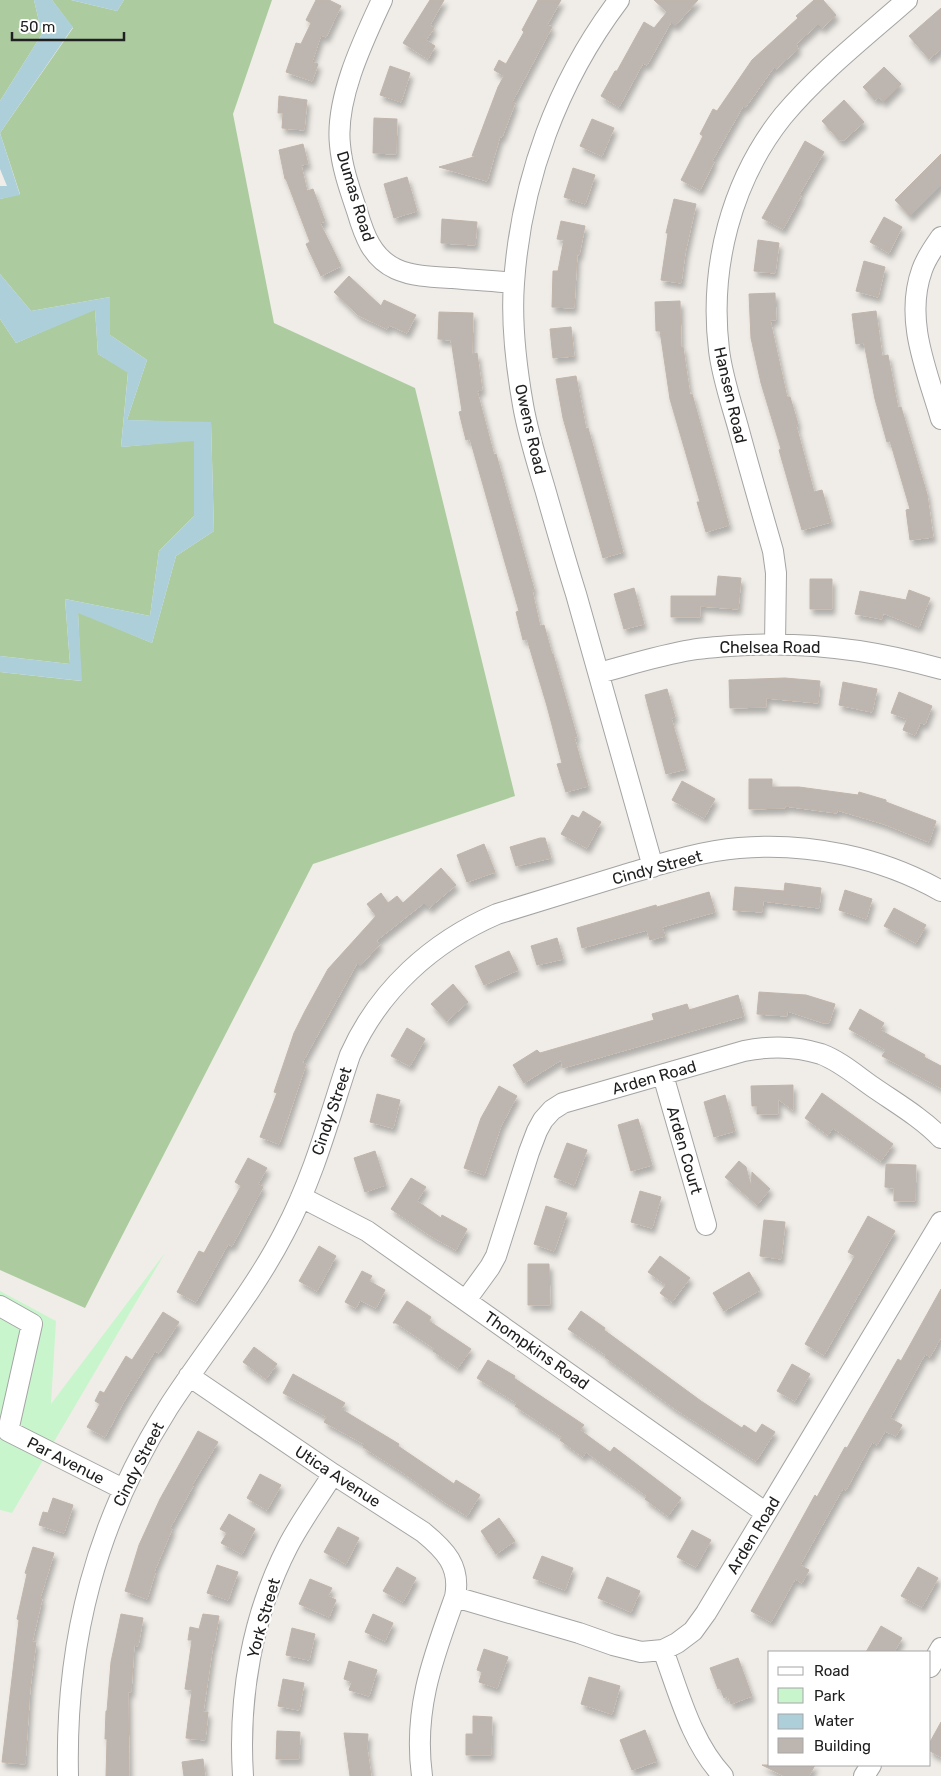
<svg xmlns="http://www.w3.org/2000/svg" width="941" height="1776" viewBox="0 0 941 1776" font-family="Rubik,sans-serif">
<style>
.forest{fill:#accca0}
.park{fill:#c9f5cd}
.water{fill:#accfda}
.building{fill:#bdb6b0;stroke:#c1b5ab;filter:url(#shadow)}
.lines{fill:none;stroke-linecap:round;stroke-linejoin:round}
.minor-casing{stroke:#a4a4a4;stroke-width:22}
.minor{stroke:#fff;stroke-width:20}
.labels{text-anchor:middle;stroke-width:4.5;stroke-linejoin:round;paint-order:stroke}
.street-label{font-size:16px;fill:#202020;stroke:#fff}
</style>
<defs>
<filter id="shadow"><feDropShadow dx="3" dy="5.5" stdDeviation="2.5" flood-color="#0004"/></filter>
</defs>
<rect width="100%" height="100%" fill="#f0ede8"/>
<path class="forest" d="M0,0h34l8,34 -42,67z
M52,0h19l46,11 7,-11h148l-39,114 41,209 141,65 100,408 -202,68 -228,444 -85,-38v-598l81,9 -3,-69 74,31 24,-87 38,-25 -3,-108 -84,-3 20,-60 -37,-25v-38l-79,14 -31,-37v-75l20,-5 -20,-61 73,-105z
M95,309l3,45 30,18 -7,75 73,-7v76l-35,35 -9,65 -85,-17 5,65 -70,-8v-337l16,24z"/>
<path class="park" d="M165,1253l-153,260 -12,-3v-219l56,30 -5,83z"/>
<path class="water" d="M34,0h18l21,27 -73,106v-32l42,-67z
M71,0h53l-7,11z
M0,133l20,62 -20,4v-13h7l-7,-17z
M0,274l31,37 79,-14v38l37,25 -20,60 84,2 3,109 -38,25 -24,87 -74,-30 4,68 -82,-9v-16l70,8 -5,-65 85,17 9,-65 35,-35v-75l-73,6 7,-74 -30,-19 -3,-44 -79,33 -16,-24z"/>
<path class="building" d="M316,0h13l12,6 -15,31 -5,-2 -9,27 6,2 -6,17 -26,-9 10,-29 5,1 10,-21 -5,-3z
M430,0h14l-14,25 4,3 -8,12 9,6 -7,13 -25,-16z
M538,0h23l-14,25 5,2 -40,75 3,1 -13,34 -2,-1 -13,45 -48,-14 38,-11h-5l26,-69 6,-11 -10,-6 5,-10 7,4 18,-32 -2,-2z
M654,0h44l-23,26 -4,-4 -24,43 -4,-2 -24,44 -18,-11 14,-25h2l27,-49 10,6 13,-16z
M814,0h9l13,15 -14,13 -4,-4 -22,20 2,5 -22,20 -2,-2 -29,41 -2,-2 -31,55 2,1 -14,28 -19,-10 22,-44 -3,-2 13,-25 4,2 35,-51 46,-42 -2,-2z
M941,8v41l-12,10 -20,-23z
M390,66l20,7 -9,29 -21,-7z
M884,67l17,17 -18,18 -4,-5 -4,3 -12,-13z
M279,96l28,4 -3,30 -22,-2 1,-15h-5z
M844,100l20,22 -20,18h-5l-17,-19z
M374,118l23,1 -1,35 -23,-1z
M592,119l22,9 -12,28 -22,-10z
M805,141l19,11 -25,43 2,1 -18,33 -21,-11z
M303,144l5,20 -7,1 6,26 6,-2 12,32 -5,2 21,43 -20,10 -15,-32 4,-2 -24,-63h-1l-6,-29z
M941,154v31l-31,31 -15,-16z
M573,168l22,7 -10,29 -21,-7z
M407,177l10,34 -23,7 -10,-34z
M674,199l22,5 -11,49 -4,30 -20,-3 7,-47h-2z
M884,217l18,10 -13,26 -19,-11z
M442,219l35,3 -2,23 -34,-2z
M561,221l24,5 -6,29 -2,-1 -3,54 -22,-1 1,-36h5l6,-31 -7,-1z
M758,240l21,3 -4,30 -21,-2z
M864,261l21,6 -7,30 -22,-6z
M349,276l32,30 3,-6 32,15 -9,18 -18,-8 -2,4 -29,-14 -24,-23z
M775,293l1,27h-6l17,77h3l8,27 -2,1 18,67 8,-2 9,32 -29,8 -23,-80 2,-1 -20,-66 -10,-45 -2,-44z
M680,301l1,46h2l7,48 2,-1 37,131 -23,7 -9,-30h3l-30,-103 -10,-68h-4l-1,-29z
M876,311l6,45 6,-1 10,53 3,-1 26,87 6,43 -23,3 -4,-30 4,-1 -20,-68 -3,1 -12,-43 -11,-56 -8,1 -4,-30z
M439,312l34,1 -1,41 5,-1 5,37 -5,1 17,64 2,-1 38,135 -2,1 8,36 4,-1 8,29h1l24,83h-3l14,49 -22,6 -9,-28 5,-1 -15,-57 -20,-67 -4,1 -7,-28 3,-1 -15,-52 -34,-120 -4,1 -7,-28 3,-1 -11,-71 -13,-1z
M571,327l3,29 -21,2 -3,-29z
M576,376l10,53 2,-1 35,124 -20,6 -40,-140 -7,-39z
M718,576l23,2 -3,31 -38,-3v11h-29v-21h45z
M810,579h22v30h-22z
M634,588l10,36 -20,5 -10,-35z
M909,590l21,8 -11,29 -36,-14 -1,6 -27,-5 5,-23 46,9z
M785,678l35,3 -2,22 -52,-5v9l-36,1 -1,-28z
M843,682l34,7 -5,23 -33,-7z
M667,689l8,28 -4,1 15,51 -20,5 -21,-79z
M899,692l33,14 -7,18 -5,-1 -5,12 -12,-5 4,-11 -16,-6z
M749,779h23v8h27l59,8 1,-3 27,8v2l50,19 -7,21 -45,-18 -47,-14v3l-52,-7v2l-36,1z
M682,781l33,18 -11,19 -32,-18z
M583,811l18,11 -14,26 -26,-14 11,-19 7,3z
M540,838h5l6,20 -35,8 -6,-19z
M484,844l11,28 -28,10 -10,-27z
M441,868l15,17 -27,23 -5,-5 -48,38 4,3 -20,22 -3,-3 -55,100 4,1 -27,80 -19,-7 17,-44 -3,-1 20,-59 11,-22 23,-42 48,-53 -9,-12 14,-11 7,10 9,-7 6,7z
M785,883l36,5 -2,20 -56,-7 -1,11 -29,-2 2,-23 49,4z
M845,890l27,9 -6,20 -27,-9z
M709,892l6,20 -53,15 3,9 -15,4 -3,-10 -65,18 -5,-20 79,-23 1,2z
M894,908l32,17 -10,18 -32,-17z
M557,938l6,21 -26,6 -6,-19z
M509,951l9,19 -34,15 -9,-19z
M453,984l15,18 -21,19 -16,-17z
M759,992l47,3 29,9 -6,19h-5l-37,-12v5l-30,-2z
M738,995l6,21 -181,52 -2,-8 -37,23 -11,-18 24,-15 3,3 114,-33 -2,-6 35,-10 2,6z
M860,1009l24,14 -4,7 45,25 -1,2 17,9v22l-59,-32 4,-6 -37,-21z
M407,1028l18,11 -15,27 -19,-10z
M793,1085v25l-15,-11v15h-21v-8h-5l-1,-20z
M499,1086l18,10 -16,30 -17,49 -20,-7 17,-50z
M822,1093l71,51 -12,17 -48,-33 -5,7 -23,-17z
M377,1094l23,6 -7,28 -23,-6z
M725,1095l10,36 -21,6 -10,-35z
M638,1119l14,46 -21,6 -13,-46z
M567,1143l20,7 -13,35 -20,-8z
M375,1151l11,34 -21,7 -11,-34z
M248,1158l19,10 -9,16 5,3 -31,59 -4,-2 -32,58 -19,-10 22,-41 5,2 37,-67 -6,-4z
M739,1161l7,6 5,19 1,-14 18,17 -13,16 -32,-28z
M886,1164l30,1 -1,36h-21v-13l-9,-1z
M411,1178l15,9 -9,14 24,17 1,-3 25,14 -11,21 -25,-14 -40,-27z
M640,1191l21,6 -9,31 -21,-6z
M546,1206l21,7 -13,38 -20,-7z
M868,1216l27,15 -71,124 -19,-11 50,-88 -7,-4z
M764,1220l21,2 -4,37 -21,-3z
M319,1246l17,10 -19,35 -18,-10z
M660,1256l30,22 -18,24 -12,-9 6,-8 -18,-13z
M528,1264h21l1,41h-22z
M362,1271l10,5 -3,5 16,9 -9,18 -16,-8 -4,8 -11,-6z
M749,1272l11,18 -36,21 -11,-18z
M941,1289v48l-11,20 -5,-3 -35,64 12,7 -6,11 -11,-5 -8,14 -5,-3 -26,48 -3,-2 -43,77 9,5 -7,13 -7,-4 -24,43 -20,-11 64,-116 2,2 28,-50 2,1 51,-89 3,2z
M407,1301l24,16 -2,4 42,28 -13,19 -25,-17 2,-2 -39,-26h-3z
M581,1311l24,17 -1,2 97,71 41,27 2,-3 12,8 6,-9 13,8 -19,29 -82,-53 -69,-51 1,-2 -38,-26z
M163,1312l16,10 -20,31 -4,-2 -32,52 -18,34 -18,-10 13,-23 -5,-3 5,-10 4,2 22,-37 6,4z
M254,1347l23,17 -11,15 -23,-17z
M488,1360l27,16 -1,2 70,47 -4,5 30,22 4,-5 67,51 -13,18 -23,-17 2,-3 -61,-44 -3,5 -23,-17 2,-3 -47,-31 2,-3 -40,-25z
M792,1364l18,10 -15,27 -18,-10z
M293,1374l52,29 -4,6 58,35 -1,2 56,38 2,-4 24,15 -13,21 -24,-15 -41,-29 -39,-25 1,-3 -40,-22 3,-5 -44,-24z
M198,1431l20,11 -26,43 1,1 -23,42 2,1 -18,43 1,1 -8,26 -22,-8 14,-46 21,-46z
M260,1474l21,11 -14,25 -20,-12z
M53,1498l20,7 -9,28 -25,-8 4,-13 5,1z
M229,1514l26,15 -13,25 -21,-11 6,-10 -7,-4z
M499,1518l16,23 -19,13 -15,-23z
M338,1527l21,11 -13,26 -22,-12z
M692,1530l19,10 -15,27 -19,-10z
M33,1547l21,6 -14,45 2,1 -10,43h4l-6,46 -5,76 -23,-2 17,-142 -2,-1 10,-45 -2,-1z
M542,1556l31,12 -8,22 -32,-12z
M217,1565l21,7 -10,28 -21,-7z
M397,1567l19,11 -13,24 -20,-11z
M918,1567l20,11 -16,29 -21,-11z
M607,1577l33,14 -9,21 -33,-14z
M310,1579l22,9 -4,8 8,4 -7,17 -30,-13z
M121,1614l22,4 -5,28 -4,-1 -3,47h-3l1,84h-23l1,-37h-2l1,-28h1l4,-49z
M203,1614l16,2 -5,28h-1l-10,68h5l-3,28 -19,-2 6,-48 -7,-1 7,-49h-4l2,-13 9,2z
M373,1614l20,9 -8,18 -20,-9z
M881,1626l21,12 -8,14h-28z
M292,1628l23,6 -6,26 -23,-5z
M484,1649l24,8 -11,31 -18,-6 3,-10 -5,-2z
M738,1658l14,38 -21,8 -3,-8 -4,2 -4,-10 -2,1 -8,-21z
M349,1661l28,9 -8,26 -20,-6 3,-8 -8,-3z
M589,1677l31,9 -8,28 -31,-10z
M283,1679l21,4 -5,27 -21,-4z
M473,1716l19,1 -1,38h-25v-21h7z
M941,1722v35l-11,-6v-9z
M645,1730l12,31 -25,9 -12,-30z
M277,1731l23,1 -1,27h-23z
M344,1733l24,1 -1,14 4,28h-21z
M203,1759l2,17h-21l-2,-14z
M762,1765h53l-6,11h-25z"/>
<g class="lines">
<defs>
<path id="minor" d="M382,0c-19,41 -47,99 -42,145 2,23 10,45 17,66 7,24 15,47 39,58 18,8 38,8 57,9 20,2 40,3 61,5
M619,0c-62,82 -98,181 -105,283 -3,40 2,82 9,122 5,29 14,57 22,84 10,35 20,70 31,105 26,91 51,182 77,273
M941,237c-7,10 -15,21 -19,33 -18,50 5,101 19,149
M775,644l1,-71 -3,-22c-12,-42 -24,-83 -35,-124 -7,-25 -16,-51 -19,-77 -10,-82 12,-169 64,-234 36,-43 82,-79 124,-116
M599,673c30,-8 61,-18 92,-23 19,-3 39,-4 58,-5 66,-3 129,6 192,24
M663,1075l43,150
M301,1197l66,34 399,282
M466,1300l24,-33 6,-11 33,-104 8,-21 6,-11 9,-10 11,-7 181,-52c25,-5 52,-5 77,3 19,7 36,22 52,33 23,16 49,31 68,51
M0,1306l32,18 -24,107 115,58
M189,1376l144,98 90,58c22,18 38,34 32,65 -22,61 -42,112 -33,179
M455,1597l124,36 34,12 28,7 22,-2 14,-7 16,-12 13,-18 235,-391
M663,1650c16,43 28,92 60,126
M930,1667l11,-19
M68,1776c-3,-135 28,-254 100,-368 38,-59 84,-113 116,-175 30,-56 46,-118 66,-178 29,-65 82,-113 147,-141 42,-13 85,-26 127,-39 37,-11 77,-24 115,-27 69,-6 142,9 202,43
M243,1776c-5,-79 9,-160 45,-230 13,-25 30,-48 45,-72
M864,1776l7,-11"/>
</defs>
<use href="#minor" class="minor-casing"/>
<use href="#minor" class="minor"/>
</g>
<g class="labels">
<g class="street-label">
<text transform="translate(356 196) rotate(73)" y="6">Dumas Road</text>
<text transform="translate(731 395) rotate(77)" y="6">Hansen Road</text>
<text transform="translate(531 429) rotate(77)" y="6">Owens Road</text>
<text x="770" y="653">Chelsea Road</text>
<text transform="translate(657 867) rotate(-15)" y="6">Cindy Street</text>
<text transform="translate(654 1077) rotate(-16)" y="6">Arden Road</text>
<text transform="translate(331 1111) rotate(-71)" y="6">Cindy Street</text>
<text transform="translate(685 1150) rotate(74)" y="6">Arden Court</text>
<text transform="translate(537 1350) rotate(35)" y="6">Thompkins Road</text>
<text transform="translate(66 1460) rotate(27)" y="6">Par Avenue</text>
<text transform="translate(138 1464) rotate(-63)" y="6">Cindy Street</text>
<text transform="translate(338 1476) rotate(33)" y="6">Utica Avenue</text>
<text transform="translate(753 1535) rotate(-59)" y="6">Arden Road</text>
<text transform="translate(263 1618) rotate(-74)" y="6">York Street</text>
</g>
</g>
<rect x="768" y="1651" width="162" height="115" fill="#ffffff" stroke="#a6a6a6"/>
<rect x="778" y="1667" width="25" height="8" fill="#ffffff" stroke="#a6a6a6"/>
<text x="814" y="1676" font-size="15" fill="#202020">Road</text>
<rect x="778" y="1688" width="25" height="15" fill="#c9f5cd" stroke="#a6a6a6"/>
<text x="814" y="1701" font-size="15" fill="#202020">Park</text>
<rect x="778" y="1714" width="25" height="15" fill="#accfda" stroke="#a6a6a6"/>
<text x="814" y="1726" font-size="15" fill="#202020">Water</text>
<rect x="778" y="1738" width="25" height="15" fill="#bdb6b0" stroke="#a6a6a6"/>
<text x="814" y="1751" font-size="15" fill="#202020">Building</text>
<path d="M12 32v8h112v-8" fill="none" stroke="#202020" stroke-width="2.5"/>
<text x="20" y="32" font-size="15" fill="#202020" stroke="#ffffff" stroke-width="4" paint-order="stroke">50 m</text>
</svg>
